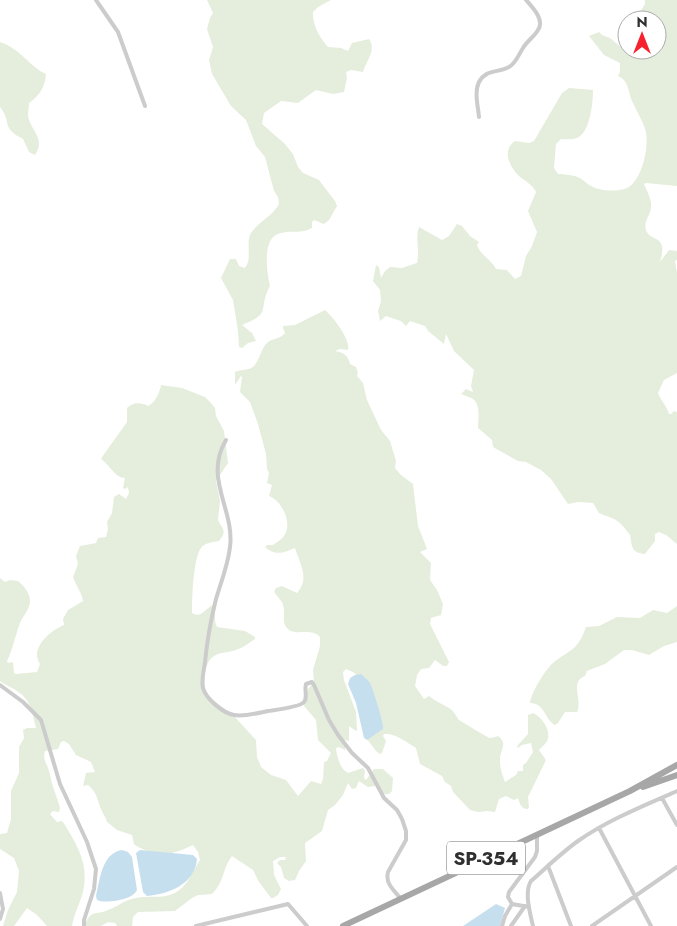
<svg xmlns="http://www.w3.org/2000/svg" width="677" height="926" viewBox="0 0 677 926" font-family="Jost,sans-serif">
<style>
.green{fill:#e5eedc}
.water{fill:#c6dfef}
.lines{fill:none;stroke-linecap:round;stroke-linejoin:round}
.minor{stroke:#ccc;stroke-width:4}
.primary{stroke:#a7a7a7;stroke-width:6}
.labels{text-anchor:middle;stroke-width:5;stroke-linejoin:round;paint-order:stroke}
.shield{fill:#fff;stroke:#6d6d6d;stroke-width:1}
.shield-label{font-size:19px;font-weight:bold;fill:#2f2f2f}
</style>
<rect width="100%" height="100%" fill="#fff"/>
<path class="green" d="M207,0h124l-13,7 -5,5c-1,13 7,26 15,35l13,1 7,3 4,-8 17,-4c8,11 -3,22 -6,33l-12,-2 -5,2 1,6 -3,14 -11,2 -17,-4 -18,13 -17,-2 -17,12 -2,11 22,19 9,11 5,13 5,6 16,7 16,21 2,5 -8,14 -5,4 -10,-4 -2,2v6c-11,6 -20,2 -31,5 -20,3 -14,40 -11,53 -13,24 3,27 -28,39l10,8 4,8 -8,2 -6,5 -3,-1 -1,-16 -5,-31 -12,-22 9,-19h6l3,7 6,2c8,-10 0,-24 6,-35 8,-12 22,-17 28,-29l-1,-7 -4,-6 -9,-34 -9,-11 -10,-26 -15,-14 -19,-32 -3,-14 4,-13 -6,-18 3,-11 3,-5z
M645,0h32v186l-31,-3 -2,1c3,7 8,16 7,23 0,8 -8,14 -5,23 4,13 23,3 14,32l9,-12 8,1v9l-2,1 2,12v100l-13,7 -6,13c3,8 9,13 11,21h2l3,-3 3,1v132l-11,-9 -7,-3 -4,2v7l-10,13c-14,-1 -13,-8 -15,-19 -2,-3 -7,-9 -10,-12 -7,-6 -13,-6 -21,-10l-6,-10 -15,-1 -10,2 -17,-25 -10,-9 -15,-8 -8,-1 -25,-14 -1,-7 -14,-12c0,-8 3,-23 -5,-29 -3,-2 -8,-3 -12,-5l5,-5 7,3 -2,-6 3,-16 -20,-19 -8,-17 -2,10 -16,-13 -3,-5 -15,-5 -4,5 -5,-5 -15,-5 -6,5 -2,-10 3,-10 -1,-11 -7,-9 3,-16 3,2 2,11 4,-7 5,-4 12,1 15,-5c3,-12 -2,-25 2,-36l23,13 7,-4 8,-12 5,2 8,10 9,6 -2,3c3,10 14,14 19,24l11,1 8,9 6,-3 5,-20 6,-10 5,-14 -9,-21 8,-19c-4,-9 -14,-12 -20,-19 -8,-10 -13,-24 -1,-32l14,2 5,-2 28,-48 7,-5 24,2c0,13 -3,43 -16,48 -4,2 -12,1 -16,1l-5,5 -2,24 4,6c7,0 15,1 22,4 5,3 8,7 13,9 8,4 24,5 34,1 15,-7 22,-41 19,-56 -3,-11 -9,-20 -14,-31 -4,-10 -3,-20 -14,-25l2,-4v-9l-16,-8 -15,-19 10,-4 3,3 8,3 12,10 5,-11v13h30v-30h-22l10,-16z
M0,42c21,7 30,25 46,32 -1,13 -6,21 -17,29 0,4 -1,8 -1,13 3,15 18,23 7,39l-6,-3 -6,-13c-23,-12 -10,-15 -23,-32z
M325,310c8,7 26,30 23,40l-8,-1 -5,2c9,2 13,4 15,13l6,3 2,6 -1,3 6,7 4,17 14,30 9,11 6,20 -1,7 6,7 12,9 5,42 9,23 -7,3 11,11 -1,17 7,10 6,14 -2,11 -10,3 -1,6 19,38 -2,4h-4l-8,-6 -6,8 -8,1 -4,6 -2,11 9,13 5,-3c6,5 14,8 20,12 5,3 7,8 10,12 3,2 28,17 31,18 2,0 5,-1 8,-2 11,8 1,14 2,26 0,6 3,15 5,20l11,-7 2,-4h5v-6l3,-2 7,-11 -2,-9 -9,2 -4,3 -1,-2 11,-12v-19l5,-2c9,4 19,18 14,28 -2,4 -6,6 -8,9l7,10 -18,37 1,10 -1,2c-7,0 -8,-5 -10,-11l-4,2 -8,-4 -7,3 -4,13 -7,-1 -10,1 -8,-2 -17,-18 -2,-6 -6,-4 -3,-6 -22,-12 -4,-16c-10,-6 -20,-15 -32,-14l-1,2 3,5 -4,12 -2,1 -4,-3 -10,-13 -8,-62 -5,-4 -7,-3 -3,3 1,8 12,32 1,18 -1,1 -7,-5v15l-4,-1v10l-6,-3 -3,1c1,9 4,21 12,25l15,-5 2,3 -1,7 2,2 8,-11h9l10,9 -1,13 -3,3h-6l-8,-8 -7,1 -9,-6 -3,7 -4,1 -4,-6 -5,12 -8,10 -7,5 -6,21 -17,12 1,18 -7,10 -4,9 -6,1 -5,-3 -3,-11 -4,-4 3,-3h5l1,-3h-6l-7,4 1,14 7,14 -3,6 -5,3h-2l-12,-16 -6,-12 -21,-14c-10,13 -7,25 -20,38l-14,1 -6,3 -17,13 -37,1 -5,5 -1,9h-15l-2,-3 -7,-1 -7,4h-17c8,-18 11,-10 24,-16 11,-4 16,-10 28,-12 14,-3 29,2 42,-7 10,-6 15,-21 22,-31l-2,-8 -5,-7c-7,4 -23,9 -30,10 -5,0 -26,-7 -29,-11l-2,-9 -15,-5 -10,-8c-2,-6 -5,-10 -7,-15 -3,-10 -4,-15 -12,-22l-5,1 3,-13 9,-1 -4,-10 -15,-7 -7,-11 -5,-3 -3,1 -3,7 -13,2c-3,9 3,14 5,23 2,13 7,22 10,34l-1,4 -6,-1 -3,3 7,8 5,-1 3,4c13,22 24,39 18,67 -3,11 -9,22 -11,34h-25l-10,-11 -10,-7 -13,18h-11l5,-16 9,-18 2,-21 -5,-13 -14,-9v-15l7,-1 4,-14v-28l8,-18v-26l5,-9 -1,-8 4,-2h9c-4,-15 -4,-27 -19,-37 -6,-4 -12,-6 -17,-10v-103l5,4 5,-2 8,1c6,5 12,12 12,20 0,8 -7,15 -10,22 -5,13 -7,26 -13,38l1,2 5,-1 1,11 2,1 21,-2 3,-8c-11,-16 11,-34 24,-39l-1,-6 5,-9 15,-9c0,-6 -8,-17 -10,-24l5,-13 -2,-8 4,-10 16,-3 2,-5 8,-1 2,-8 -1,-7 5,-9 2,-16 5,-3 7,5 3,-6 -1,-6 -3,2 -2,-1 2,-10c-10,0 -15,-13 -24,-19l1,-2 25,-35v-14c5,-6 14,-6 21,-2 7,-3 12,-14 13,-21l21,3 23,9 6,6 4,5 1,8 8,15 4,32 -12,18 4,20 -2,19c4,9 10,10 1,21 -6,1 -15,2 -18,7 -8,12 -9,50 -9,65 10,6 13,-5 21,-8 4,7 0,15 4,22l28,4 10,6v2c-6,4 -11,8 -17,10 -6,3 -13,3 -20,5 -15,5 -15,27 -12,41l27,20 23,25 1,17 4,10 10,8 15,5 12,16 13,-15 10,3 2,-5 1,-17 3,-1 4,-8 -13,-13 -2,-20 -12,-14 4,-17 6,-7 -1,-12 7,-24v-9c-9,-10 -26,0 -33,-9 -6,-6 -1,-15 -4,-23 -1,-4 -6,-9 -9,-13l2,-4 6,-2 15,7c13,-14 3,-29 -2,-45 -12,5 -20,8 -30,-1l2,-2h6c4,-3 10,-6 12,-11 7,-12 -3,-33 -16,-38l3,-11 -5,-2 2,-10 -2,-4 -1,-15 -8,-30 -8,-22 -10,-10 2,-15 -1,-1 -6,9v-13c6,-3 14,-1 19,-6 6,-7 7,-18 14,-24 6,-4 12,-3 17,-9l-2,-5v-2l12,-1z
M677,606v36l-13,4 -15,9 -17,-5h-8l-19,14 -18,7 -2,5c-16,6 -2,24 -8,36h-12l-7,11 -3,2c-11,-6 -10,-22 -25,-22 1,-10 15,-33 23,-40 17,-14 24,-11 33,-36l13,-1 18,-9 23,1 13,-8 14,3z"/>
<path class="water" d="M361,674c3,3 6,5 9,9 3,6 14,40 13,46l-16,11 -3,-2 -8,-35 -8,-19 2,-6 5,-3z
M122,850l6,2 4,5 5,33c-4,10 -31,14 -40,10l-1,-4c4,-17 6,-43 26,-46z
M140,850l53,5 4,4c-2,25 -28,35 -50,37l-4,-4 -7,-39z
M496,904l9,4 -5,18h-37z"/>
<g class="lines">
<path class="minor" d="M96,0l22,32 27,74
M479,117c-1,-11 -5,-25 0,-35 7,-13 19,-9 30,-15 7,-4 10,-13 14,-19 4,-7 11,-11 15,-18 7,-10 -5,-22 -12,-30
M226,440c-23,38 9,70 4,107 -2,18 -9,35 -14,52 -5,20 -9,42 -11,63 -1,8 -4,18 -2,26 3,11 20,25 31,27 10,2 24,-2 34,-4 6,-1 33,-4 36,-9 4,-4 0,-13 2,-18l6,-2 2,3 15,35 9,15 14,18 16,15 16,30 13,12 5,9 4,12v9l-18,32c-3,12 6,18 13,27
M0,685l23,17 18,18 19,64 27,58 9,27 -2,20 -10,31v6
M662,798l15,27
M599,828l52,98
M548,866l23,60
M0,893l3,16 -3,10
M529,907l-17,-3 -4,-7 1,-5 26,-35 2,-6v-16
M196,926l92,-22 19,22
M502,926l3,-10 7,-12
M511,926l14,-20
M533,926c-3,-13 -9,-34 -2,-45 15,-13 30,-28 47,-40 30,-21 65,-35 99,-50
M592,926l85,-59"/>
<path class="primary" d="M643,787l34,-12
M343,926l287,-135 47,-26"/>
</g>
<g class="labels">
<rect class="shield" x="447" y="841.5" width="78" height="33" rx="4"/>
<g class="shield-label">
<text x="486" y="865">SP-354</text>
</g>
</g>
<g transform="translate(642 35)"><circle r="24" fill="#ffffff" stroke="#acacac"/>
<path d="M0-4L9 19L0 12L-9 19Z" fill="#f6222d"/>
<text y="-8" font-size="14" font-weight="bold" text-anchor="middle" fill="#2f2f2f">N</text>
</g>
</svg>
